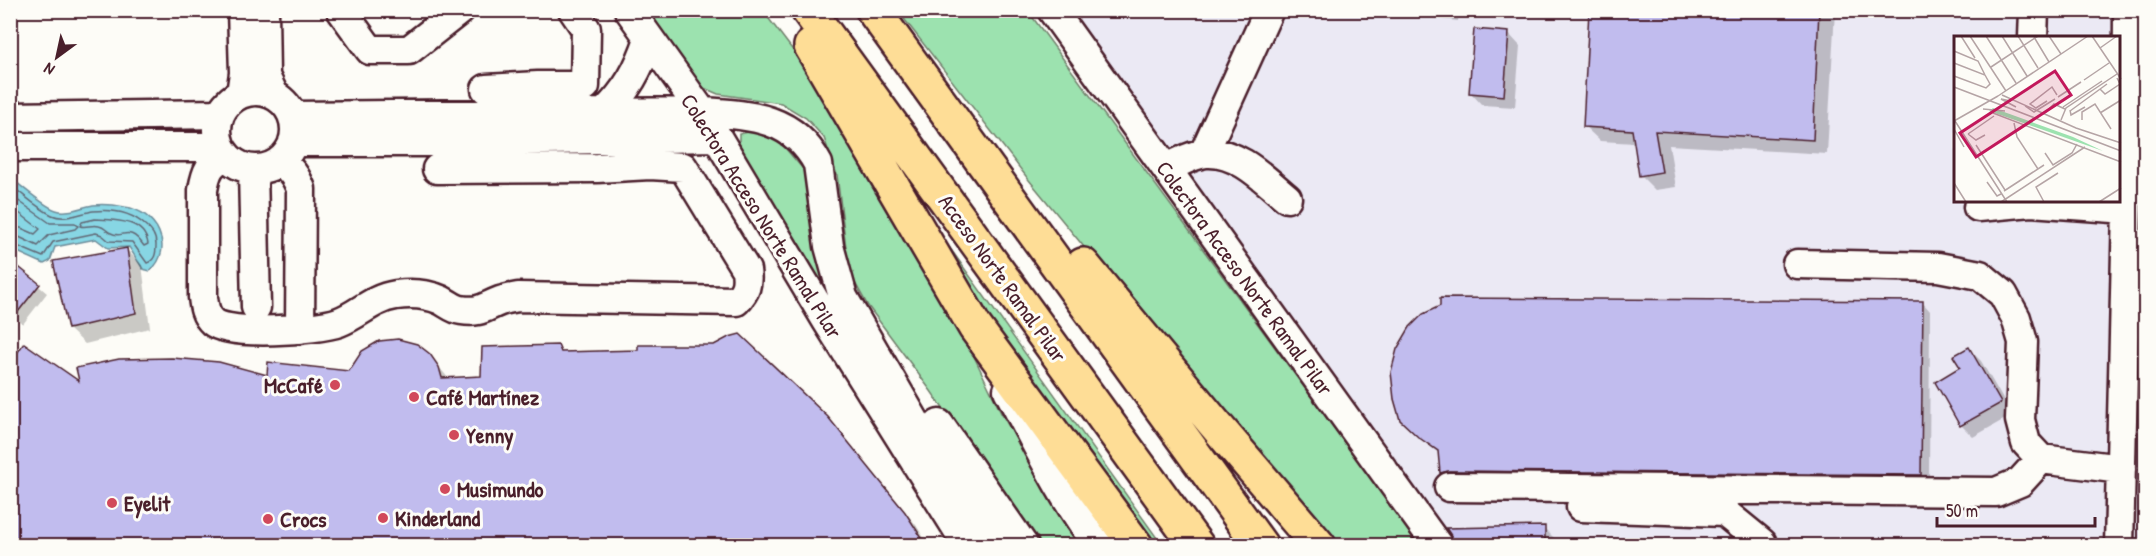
<svg xmlns="http://www.w3.org/2000/svg" width="2156" height="556" viewBox="0 0 2156 556" font-family="'Patrick Hand',sans-serif">
<style>
.built{fill:#ebe9f4;fill-rule:evenodd}
.green{fill:#9ce2af;stroke:#73806d;stroke-width:1.5}
.water{fill:#87d6e4;stroke:#6f8d9a;stroke-width:1.5}
.shadow{fill:#0003}
.lines{fill:none;stroke-linecap:round;stroke-linejoin:round}
.shore{stroke:#626875;stroke-width:1.5}
.building{fill:#c1bcee;stroke:#4a1f2b;stroke-width:1.5}
.minor-casing{stroke:#4a1f2b;stroke-width:33}
.highway-casing{stroke:#4a1f2b;stroke-width:38}
.minor{stroke:#fdfcf7;stroke-width:28}
.highway{stroke:#fedd96;stroke-width:33}
.poi-dot{fill:#d1495b;stroke:#fdfcf7;stroke-width:2}
.labels{text-anchor:middle;stroke-width:6;stroke-linejoin:round;paint-order:stroke}
.street-label{font-size:22px;fill:#4a1f2b;stroke:#fdfcf7}
.poi-label{font-size:22px;font-weight:bold;fill:#4a1f2b;stroke:#fdfcf7;text-anchor:start}
.inset-road{fill:none;stroke:#b5a4a5;stroke-width:1.5}
.view{fill:#c2185b;fill-opacity:0.15;stroke:#c2185b;stroke-width:3}
.inset-edge{fill:none;stroke:#4a1f2b;stroke-width:3}
</style>
<rect width="100%" height="100%" fill="#fdfcf7"/>
<filter id="ink" filterUnits="userSpaceOnUse"><feTurbulence type="fractalNoise" baseFrequency=".0167" numOctaves="2"/><feDisplacementMap in="SourceGraphic" scale="12" xChannelSelector="R" yChannelSelector="G"/><feConvolveMatrix kernelMatrix="1 2 1 2 8 2 1 2 1" color-interpolation-filters="sRGB"/></filter>
<g filter="url(#ink)">
<path class="built" d="M1055,11h1090v534h-690l-53,-67zM1955,38h163v163h-163z"/>
<path class="green" d="M646,11h117l35,46 161,268 42,88 42,72 40,60h-46l-106,-154 -63,-85 -19,-34 -12,-97 -13,-37 -18,-20 -25,-15 -63,-9 -14,-6 -12,-12z
M898,11h130l392,534h-87l-138,-163 -166,-202z
M753,131l27,11 23,27 6,30 5,45 11,40 12,26 -83,-132 -15,-35v-9z
M942,237l220,308h-16l-131,-175 -77,-126z"/>
<path class="water" d="M11,178c10,8 34,29 45,32 12,4 25,-3 37,-5 9,-1 22,0 32,2 31,4 51,41 25,64l-7,-2 -14,-22 -21,1 -12,-9 -41,8 -5,14 -6,3 -33,-15z"/>
<path class="shadow" d="M1418,10h41l-1,11 -34,-4z
M1590,10h245l-8,144 -158,-9 7,42 -21,3 -15,-15 -5,-32 -35,-2 -16,-15z
M1509,34l11,12 -5,61 -33,-2 -11,-12z
M127,250l15,15 8,63 -65,16 -16,-15 -14,-67z
M10,262l37,31 -24,31 -13,-10z
M1922,302l8,9 -1,171 -479,-2 -8,-8 -2,-18 -12,-9 -27,-26z
M557,347l7,6 275,78 77,94 13,21h-919l72,-161 268,-12 79,-18 20,24 33,-1z
M1969,349l12,12 31,54 -39,22 -12,-12 1,-57z
M1544,528l12,12v6h-100z
M1619,542l64,1 3,3h-68z"/>
<g class="lines">
<path class="shore" d="M10,185c14,10 27,23 42,30 13,6 29,-2 41,-4 19,-2 38,1 52,14 7,6 11,11 11,20 0,9 -1,15 -9,18l-15,-21 -23,-1 -7,-6 -6,-2 -43,9 -10,15 -33,-14
M10,195l40,28h25l3,3 -3,3 -26,6 -11,11 -19,-9 -9,-1
M10,206l30,23 -5,5 -14,-6 -11,-1
M95,219c19,1 49,0 53,25l-4,2c-16,-23 -21,-6 -33,-13 -5,-2 -6,-6 -12,-7 -7,-2 -13,2 -19,0l2,-4z"/>
</g>
<path class="building" d="M1589,10h230l-6,130 -158,-9 7,41 -23,4 -7,-46 -49,-3z
M1474,29l35,3 -5,64 -35,-3z
M127,248l9,65 -68,16 -15,-68z
M10,260l30,24 -30,38z
M1440,298l483,3 -2,174 -472,-4 -9,2 -2,-22 -20,-14 -18,-17 -6,-21 -3,-27 6,-23 13,-22 13,-13 17,-8z
M740,334l88,83 77,95 22,34h-917v-183l14,-20 55,38 -3,-13 43,-9 53,-1 47,4 48,13 1,-13 81,9 13,-20 17,-10 19,-2 19,5 13,10 9,13 3,11 39,-2 1,-29 76,-2 3,7 77,-2v-5h76l15,-8z
M1969,347l32,56 -41,23 -25,-44 25,-15 -7,-11z
M1545,526v20h-91l-2,-9 -6,-9z"/>
<g class="lines">
<defs>
<path id="minor" d="M264,10l1,66 9,19
M341,10l29,40h39l51,-40
M629,10l73,102 125,209 141,225
M1052,10l386,536
M2033,38l1,-28
M486,89l52,-3h47l1,-57 -13,-19
M217 130a39 39 0 1 1 78 0a39 39 0 1 1-78 0Z
M241,94l3,-21 -2,-63
M604,113c23,-22 35,-44 45,-74
M293,116l409,-4c47,3 91,4 116,52l11,82 14,51 74,128 81,121
M10,117l210,-3
M293,142h144l280,-5
M10,147h210
M1204,153l65,-143
M226,156c-17,7 -20,16 -23,34v107c1,9 2,18 10,25 16,14 104,8 126,0 21,-8 32,-23 57,-27 15,-2 31,-1 45,5 6,3 13,9 20,10 20,3 23,-3 39,-9 6,-2 12,-3 18,-4l218,4c10,-10 12,-17 10,-31l-63,-103 -33,-2 -53,3 -160,1
M280,162c11,7 16,14 21,27l-1,140
M1166,168c11,-4 27,-14 40,-15 32,-2 58,26 81,45
M253,170l3,137
M1978,207l53,-5 96,7
M1797,264l141,3 42,8 23,19 13,24 7,24 -3,78 6,23 15,16 80,10
M1008,390c28,53 54,108 91,156
M939,424l85,122
M1449,487l547,5 24,-10 21,-23
M1581,507l143,5 38,31
M2119,546l8,-337 1,-199"/>
<path id="highway" d="M808,10l389,536
M873,10l388,536
M811,46l164,281 161,219
M1083,265l130,157 106,124"/>
</defs>
<use href="#minor" class="minor-casing"/>
<use href="#highway" class="highway-casing"/>
<use href="#minor" class="minor"/>
<use href="#highway" class="highway"/>
</g>
</g>
<g class="poi-dot">
<circle cx="335" cy="385" r="6"/>
<circle cx="414" cy="397" r="6"/>
<circle cx="454" cy="435" r="6"/>
<circle cx="445" cy="489" r="6"/>
<circle cx="112" cy="503" r="6"/>
<circle cx="383" cy="518" r="6"/>
<circle cx="268" cy="519" r="6"/>
</g>
<g class="labels">
<g class="street-label">
<text transform="translate(762 216) rotate(58)" y="8">Colectora Acceso Norte Ramal Pilar</text>
<text transform="translate(1003 278) rotate(54)" y="8">Acceso Norte Ramal Pilar</text>
<text transform="translate(1245 278) rotate(54)" y="8">Colectora Acceso Norte Ramal Pilar</text>
</g>
<g class="poi-label">
<text x="323" y="393" text-anchor="end">McCafé</text>
<text x="426" y="405">Café Martínez</text>
<text x="466" y="443">Yenny</text>
<text x="457" y="497">Musimundo</text>
<text x="124" y="511">Eyelit</text>
<text x="395" y="526">Kinderland</text>
<text x="280" y="527">Crocs</text>
</g>
</g>
<g transform="translate(1954 36)">
<rect width="166" height="166" fill="#fdfcf7"/>
<path d="M39,72l80,29 30,14 -114,-40z" fill="#9ce2af"/>
<path class="inset-road" d="M7,0l14,22M16,0l36,55M32,0l30,47M48,0l25,40M64,0l20,32M95,0l12,18M138,0l29,43M80,1l15,25M146,12l17,-12M0,15l24,10 7,14M0,27l31,12 5,9 -4,4 -32,-12M37,31l47,-31M130,44l25,-17M0,51l167,64M146,53l5,5 15,-10 -3,-6M48,59l74,33 45,15M44,60l90,-60M104,61l23,-15M57,65l-10,-2 15,8M93,65l-11,7 -6,-4 22,-17 5,8M71,70l9,6 21,-13M109,71l39,-26M29,73l22,2M116,74l1,5 14,-8M116,75l37,-27M92,76l8,-8 11,5M39,77l128,49M146,77l21,-13M107,84l5,-12 51,-34M128,84v-8l13,-8 16,25M0,85l44,-25M1,85l52,81M60,87l3,14 21,32M0,93l10,18M14,98l26,-18M14,98l8,6 9,-5M22,109l29,45M91,117l8,12 19,-12 5,-9M33,146l10,14 4,-2M0,147l12,19M50,155l40,-26M47,166l84,-55M90,166l-8,-15 22,-14M145,166l22,-14"/>
<path class="view" d="M101,35l16,24 -95,62 -16,-24z"/>
<rect width="166" height="166" class="inset-edge"/>
</g>
<rect width="2156" height="556" fill="none" stroke="#fdfcf7" stroke-width="36"/>
<rect x="18" y="18" width="2120" height="520" fill="none" stroke="#4a1f2b" stroke-width="2" filter="url(#ink)"/>
<g transform="translate(57 57) rotate(213)" stroke="#fdfcf7" stroke-width="4.5" paint-order="stroke">
<path d="M0-4.5L10 22L0 15L-10 22Z" fill="#4a1f2b"/>
<text y="-9" font-size="16" font-weight="bold" text-anchor="middle" fill="#4a1f2b">N</text>
</g>
<path d="M1937 517v9h158v-9" fill="none" stroke="#4a1f2b" stroke-width="3"/>
<text x="1946" y="517" font-size="18" fill="#4a1f2b" stroke="#fdfcf7" stroke-width="4.5" paint-order="stroke">50 m</text>
</svg>
